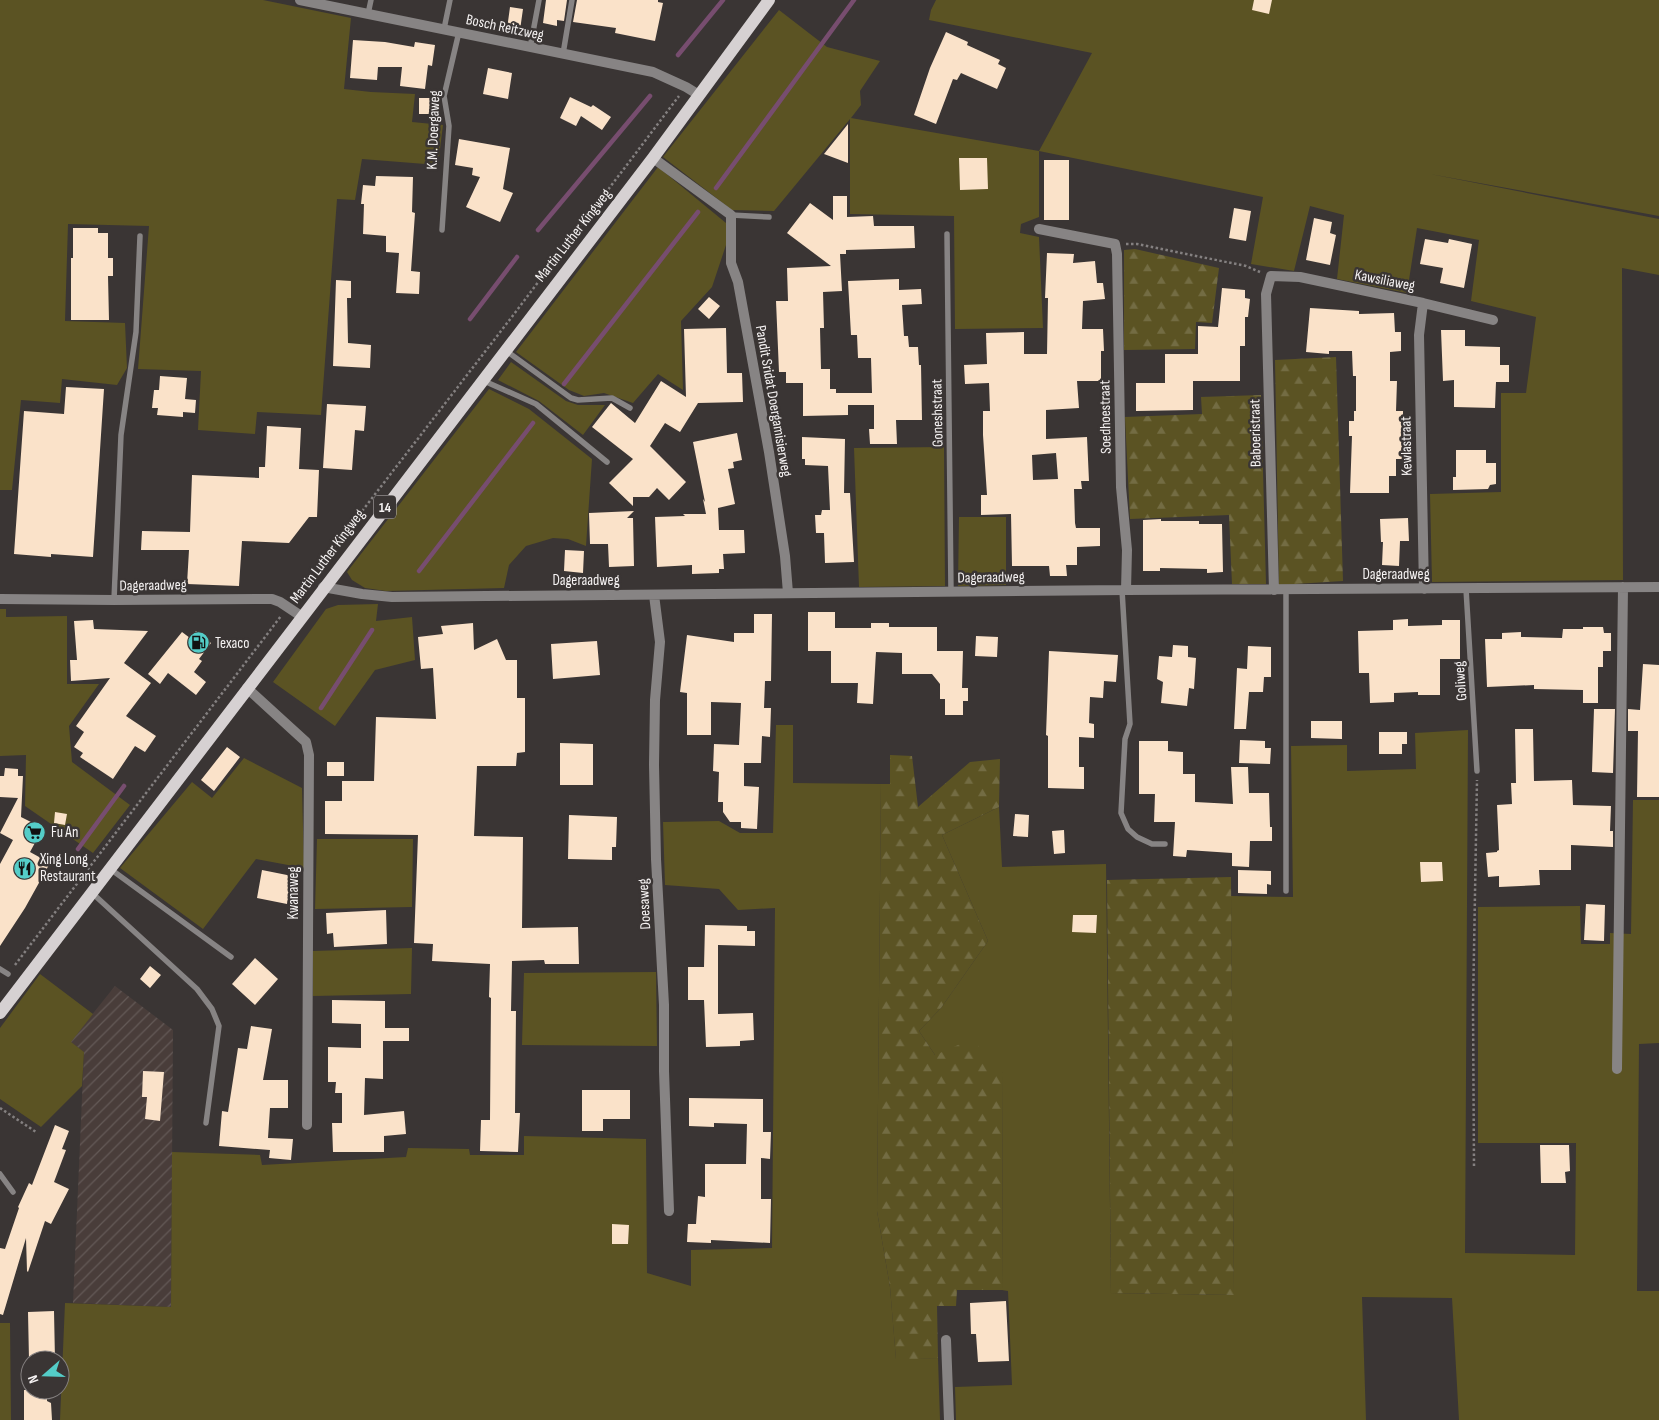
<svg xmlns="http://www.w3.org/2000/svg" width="1659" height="1420" viewBox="0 0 1659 1420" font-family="'Sofia Sans Condensed',sans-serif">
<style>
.industrial{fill:url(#industrial-furrows)}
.grass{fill:#5b5323}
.forest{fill:url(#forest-firs)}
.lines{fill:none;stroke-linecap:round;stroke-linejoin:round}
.stream{stroke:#774d6f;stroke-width:4.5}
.building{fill:#fae2c9;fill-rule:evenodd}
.path{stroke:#848080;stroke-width:2.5;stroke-dasharray:2.5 2.5;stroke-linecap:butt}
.service{stroke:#878484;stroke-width:5.5}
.minor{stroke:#878484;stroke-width:10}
.primary{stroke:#d6d1d2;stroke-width:12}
.labels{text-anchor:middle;stroke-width:5;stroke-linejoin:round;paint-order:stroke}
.shield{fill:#3a3534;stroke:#bebaba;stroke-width:1}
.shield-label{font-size:14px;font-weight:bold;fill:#f6f3f3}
.street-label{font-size:15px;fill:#f6f3f3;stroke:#3a3534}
.poi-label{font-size:15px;fill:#f6f3f3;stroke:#3a3534;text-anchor:start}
</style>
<defs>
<pattern id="industrial-furrows" width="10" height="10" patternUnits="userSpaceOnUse" patternTransform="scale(1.25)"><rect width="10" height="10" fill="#493d3a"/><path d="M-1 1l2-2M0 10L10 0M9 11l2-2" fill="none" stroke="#645a57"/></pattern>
<pattern id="forest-firs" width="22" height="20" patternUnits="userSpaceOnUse" patternTransform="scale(1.25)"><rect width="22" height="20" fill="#5b5323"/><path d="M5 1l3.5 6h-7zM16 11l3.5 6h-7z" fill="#736c43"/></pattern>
</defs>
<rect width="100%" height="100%" fill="#3a3534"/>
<path class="industrial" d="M115,986l58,44 -2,277 -98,-4 11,-251 -14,-10z"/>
<path class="grass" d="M0,0h263l88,18 -7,71 27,3 44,2 -3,28 31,3 -5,40 -76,-6 -7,41 -18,-1 -16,216 -64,-3 -2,22 -57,-4 3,-59 -63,-2 11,-143 -81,-2 -3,97 60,2 2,45 -10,17 -55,-6 -2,24 -39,-3 -9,90h-12z
M936,0h723v216l-229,-42 229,45v56l-37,-7 1,312 -191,2 -2,-88 71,-2v-99h25l10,-76 -65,-16 8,-61 -62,-12 -10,65 -70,-14 7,-64 -34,-9 -16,65 -43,-7 12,-67 -224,-46v66l-18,7 -1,9 19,4 4,91 -88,1 -1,-113 -104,-2v-95l-76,92 -42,-1 -69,-53 116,-147 48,37 53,14 -20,30 1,14 -10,13 188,33 53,-98 -163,-33 2,-10z
M658,167l68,56 2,16 -16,48 -31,34 2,69 -25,-16 -25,29 -29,-10 -20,3 -15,-6 -53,-38z
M511,362l55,39 12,4h27l-22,30 -44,-34 -41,-21z
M489,389l40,20 63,50 -6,87 -18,-7 -15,-1 -27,8 -17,19 -5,23 -118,3 -21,-3 -13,-8 -5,-8z
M944,447l1,139 -86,1 -5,-139z
M959,517h47v68l-48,1z
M378,604l-2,17 36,-4 3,43 -40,10 -40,56 -62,-44 53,-73 12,-4z
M0,609h6v8l61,-1v68h32l-30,42 3,36 58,43 -37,48 -68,-47 1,-51 -26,1z
M776,725h17v58l88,1 -4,427 13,76 6,72 42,-1 2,62h-880l5,-117 106,4 1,-155 88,3 2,10 144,-8 2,-9 61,1 1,6h54v-19l122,3 1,134 44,13v-36l81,-2 3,-340 -37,2 -19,-21 -54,-4 -2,-63 56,-1 21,12h33z
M1468,730l-3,523 110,2 1,-112h-98v-236l102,-1 1,38h29v-11l21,1 2,-134h26v243l-20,1 -2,247h22v129h-200l-7,-122 -90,-1 4,123h-410l-1,-33 57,-2 -4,-94 -6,-1 1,-217 -68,-18 -16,-24 22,-23 47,-67 -46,-106 57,-28 3,60 104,-3 5,429 123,2 -3,-399 62,1 -2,-151 56,-1v26l69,-2 -1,-36z
M244,758l58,30 2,80 -48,-9 -53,70 -83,-61 72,-86 20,16z
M317,839h96l-1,68 -97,2z
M412,948l-1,46 -98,2v-45z
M656,972l1,74 -135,-1 2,-72z
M40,974l53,40 -22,28 13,10 -2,34 -41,41 -41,-28v-71z
M0,1323h10l1,97h-11z"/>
<path class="forest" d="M1135,249l84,19 -7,55 -16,-1 -1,27 -71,1v-100z
M1336,357l7,224 -64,4 -4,-225z
M1261,395l5,189h-34l-3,-69 -99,4 -5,-102 77,-3 -1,-17z
M890,755l22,1 6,51 52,-45 30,-3 -1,48 -57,28 46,106 -47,67 -22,23 16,24 37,-16 31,34 -1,217h-45l-1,16h-19l1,52 -42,2 -6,-73 -13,-76 4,-427h9z
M1231,877l3,418 -123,-2 -4,-413z"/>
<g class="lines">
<path class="stream" d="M678,55l45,-55
M716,188l138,-188
M538,230l112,-134
M470,319l47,-62
M564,384l134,-172
M419,571l114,-148
M321,708l51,-78
M78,849l46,-63"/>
</g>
<path class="building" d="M546,0h21l-3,21 -7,-1v6l-14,-3z
M577,0h81v2l5,1 -8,38 -40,-8 1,-5 -43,-6z
M1254,0h18l-3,14 -17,-4z
M510,7l13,2 -3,21 -13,-1z
M946,32l22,10 -1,3 33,15 -2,4 8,4 -9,21 -36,-16 -4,7 -4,-1 -17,45 -22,-9 16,-47z
M353,40l32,2 29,5 1,-5 20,3 -3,21 -4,-1 -3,24 -25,-3 2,-19h-24l-1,13 -27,-2z
M488,68l24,5 -4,26 -25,-5z
M570,97l21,10 2,-2 18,12 -9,13 -21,-14 -5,10 -16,-8z
M419,98h14l-1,16h-13z
M848,124v39l-24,-9z
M459,139l51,9 -7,41 10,4 -13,29 -34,-15 14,-30 -8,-2 1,-7 -18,-3z
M959,158h28l1,31 -28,1z
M1044,160h25v60h-25z
M376,176l37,1 -1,35 3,1 -4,58 9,1 -1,22 -23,-1 3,-40 -13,-1v-16l-23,-2 1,-30h-3l2,-19 12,1z
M833,196h14v21l26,-1 1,10h40l1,22 -69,2v4h-6l2,37 -19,1 1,36h-4l1,41h9v20h6v4h36l-1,-35h-13l-1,-23h-6l-3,-54 51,-2v11l22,-1 1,15 -20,1 2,31h4l1,11h9l1,18h2l1,55h-26l1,24h-27l-1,-15h5v-24h-26v10l-45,1v-33h-17v-11h-7l-3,-71h12l-1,-33 44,-2 -44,-33 23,-30 23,17z
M1234,208l17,3 -5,30 -17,-3z
M1314,218l18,4 -2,11 6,2 -6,30 -24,-5z
M73,228h25v5h10v25h5v18h-5l1,44h-38v-62h2z
M1425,239l23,4 1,-4 23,5 -8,44 -24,-5 3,-15 -23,-4z
M1047,253l27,1 -1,9 22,-2 2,22h6l2,16 -22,2 -1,28h21l1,22h-3v30h-24l2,27 -33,2v29l41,-2 2,44h-8l1,8h-8l1,34 1,5h24v18l-23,1v18h-11l1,11h-17l-1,-10h-37l-1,-52 -30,1v-20h6l-4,-60v-24h7l-1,-28 -24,1 -1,-19 23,-1 -1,-31 38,-1v22h23l1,-56h-3zM1056,453l2,26 -25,1 -1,-25z
M336,280l15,1v17h-4l1,45 23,2 -1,23 -37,-2z
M1222,288l23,2v8l5,1 -2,18h-3v29h-5v35h-47v29l-57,1v-28h29v-29h33v-28l20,1z
M709,297l11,9 -11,13 -11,-10z
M1310,308l49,3v3l35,-1 1,19h6v19l-11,1v29h7l-1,30h7v48h-7v17h-7v17h-39l2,-57h-3v-15h5v-10h2v-35h-3l-1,-25h-23v3l-23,-2z
M726,328l1,45h15l1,29 -45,1 -18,29 -15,-9 -15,23 36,36 -17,18 -12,-12 -8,9h-16v9l-24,-23 24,-24 -41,-32 19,-24 24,20 26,-42 25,16 -2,-68z
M1441,330h24v16l35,1v18h9v17h-13l-1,26 -41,-1v-27l-11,1z
M160,376l27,2 -2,21 11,1 -1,13 -12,-1v5l-26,-2 1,-7h-6l2,-18h5z
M66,387l38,2 -11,168 -42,-3v3l-37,-3 10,-143 40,3z
M327,404l39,2 -2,25 -9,-1 -3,40 -29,-2z
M267,426l34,2 -2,41 20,1 -2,47h-8l-20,26 -47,-2 -3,45 -52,-2 2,-34h-48l1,-19 48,1 2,-57 67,3v-11h6z
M737,433l5,27 -9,2 1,6 -6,1 7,35 -17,4 1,22h25l1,23 -22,1 1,15h-5v4l-27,1v-9l-35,2 -2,-50 30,-1 -2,-2h23l-3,-15 2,3 -12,-60z
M802,437l43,2 -1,54h6l4,69 -29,1 -1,-30h-8l-1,-18h6l1,-5h8l-2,-44 -23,-1v-6h-3z
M1456,450h30v13h10v21l-6,1 -2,4 -35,1v-13h3z
M634,511l-7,7h6l1,48 -25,1 -1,-23h-18l-1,-31z
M1408,518l1,23h-9l-1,25 -17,-1 1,-23h-2l-1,-23z
M1161,519v2h38v3h23l1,48 -16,1v-4l-47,-1v3h-17v-51z
M565,550l19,1 -1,22 -19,-2z
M808,612h27v16h36v-5h18v4h48v24h26l-1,37h6v13h-5v14h-18v-16h-5v-15l-8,-10h-30v-21l-26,-1 -3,52 -16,-1 1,-20h-27v-32h-23z
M754,614h18l-1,67h-6l-1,27h7l-1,29 -8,-1 -1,27h-17v23l15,1 -2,42 -16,-1v-6h-11l-7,-10v-10h-5l1,-30 -6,-1 1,-27 25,1 2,-42 -30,-1v33h-24v-42l-7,-1 7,-57 47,7v-9h20z
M1408,619v7l34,-1v-5h18v39h-20v36h-22v-3l-24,1v9l-24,1 -1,-30h-10l-1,-42 35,-1v-10z
M93,620l1,9 54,2 -24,32 27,20 -25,33 30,20 -11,16 -10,-6 -22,33 -33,-22 3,-4 -9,-6 10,-15 -8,-6 34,-48 -39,3 -1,-21h7l-3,-39z
M473,623l1,27 23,-11 9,21h11v38h8v54l-8,1 -1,13h-39l-3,70 49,1 -1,91 56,-1 1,37h-34l-1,-4 -32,1 -1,50h5l-1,102h5l-2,39 -38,-1 1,-31h9l1,-122 -2,-1 1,-33 -58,-3 1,-17 -19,-1 4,-108 -93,-1v-33h17v-20h32l2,-64 60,2 -3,-51 -12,1 -3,-32 25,-3 -2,-8z
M1583,627h20l1,6h7v18h-8v16h-5v36h-15v-13l-49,-1v-4l-47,2 -2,-48h17v-6l19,-1v5l41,1 1,-9h20z
M196,631l15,12 -12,16 3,2 -8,11 12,10 -10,13 -28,-22 -8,11 -12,-10 34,-42 8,6z
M976,636l22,1 -1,20 -22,-1z
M597,641l3,34 -47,4 -2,-35z
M1173,645l15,1v11l8,1 -2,31 -5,-1 -2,18 -26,-3 2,-21 -6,-3 2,-23 13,1z
M1248,646l23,1v30h-7l-1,15h-14l-3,37h-12l3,-61 10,1z
M1049,651l69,4 -2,27 -12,-1 -1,17 -13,-1 -1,26 5,1v14l-15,-1v30h5v22l-36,-1v-52l-2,-1z
M1643,664l16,1v132h-22l1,-66h-10v-22l12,1z
M1594,709h21l-2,64 -21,-1z
M1311,721h31v18l-31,-1z
M1515,729h18l1,52 38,-1 1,25 38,1 -1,25h3v16l-42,-2v25h-32l1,15 -41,2v-11l-11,1 -2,-24 11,-1v-1l2,-1 -2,-45 15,-1 -1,-21h5z
M1379,732h28v12h-5v10h-23z
M1240,740l25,1v7h6l-1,16 -31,-1z
M1139,741h29v10l15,1v22h12v28l38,2 -2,-37h17l1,26h20l1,34h2v14h-22l-1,26 -17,-1v-13l-45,-3 -1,7 -13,-1 2,-34h-21l1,-28h-16z
M560,743l33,1v41h-33z
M227,747l13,10 -26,34 -13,-11z
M327,762h17v14h-17z
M5,768l13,1v7h5l-2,41 22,11 -13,24 20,11 -25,45 -25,38v-82l13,-24 -13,-7 18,-35 -18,-1v-21h4z
M55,812l12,2 -2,11 -11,-2z
M1015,814l14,1 -1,22 -15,-1z
M569,815l48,2 -1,30h-4v13l-44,-1z
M1064,830l1,23 -11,1 -2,-23z
M1420,862h22l1,19 -22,1z
M262,870l30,6 -5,28 -30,-6z
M1238,870l33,1v14l-4,-1v10l-29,-1z
M1586,904l19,1 -1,36 -20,-1z
M386,910l1,34 -53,3 -1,-14 -6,1 -1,-21z
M1073,915h24l-1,18 -24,-1z
M705,925l42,1v5h8v15l-37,-1v69l35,-1 1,27 -14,1v5l-34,1 -2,-47h-16v-33h16z
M255,958l23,21 -23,26 -23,-21z
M150,966l11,9 -11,13 -10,-9z
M332,1000l53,1v27h24v13h-26v38l-18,-1 -1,37 40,-4 2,23 -22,2v16h-51l-1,-29h10v-30h-7l1,-11h-8v-35l33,1v-24l-29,-1z
M251,1026l21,3 -9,51h25v28h-18l-2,30 25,1 -2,21 -22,-2 1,-8 -51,-4 3,-35 6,1 10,-64 9,1z
M143,1071l21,1 -4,49 -15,-2 2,-22h-5z
M582,1090h48v29h-27v12h-21z
M689,1098l74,1v33h8l-1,27 -9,-1v41h10l-1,44 -59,-3v3l-24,-1 1,-18h8l2,-28 7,1v-33h41l1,-40 -33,-1v4l-25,-1z
M55,1125l14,6 -7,18 4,1 -12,32 15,7 -18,35 -6,-3 -17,51 -1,-1 -1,-33 -23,77 -3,-1v-66l5,1 14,-41 -1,-1 11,-24 3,2z
M1540,1145h29l1,26 -5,1 1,11h-25z
M612,1224l17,1 -1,19h-16z
M1006,1301l3,60 -31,1 -2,-28h-5l-1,-31z
M54,1311l1,49h-26l-1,-48z
M24,1390h23v11l4,2 1,17h-28z"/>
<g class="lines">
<path class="path" d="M1126,244h11l109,22 14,6
M295,598l216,-280 168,-222
M15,965l266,-349
M0,1108l36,24
M1474,1166l-1,-159 4,-227"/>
<path class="service" d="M368,14l3,-14
M444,29l6,-29
M530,48l9,-48
M563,54l9,-54
M731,215l38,2
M442,230l7,-104 -5,-30 15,-64
M947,234l4,358
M505,350l66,48 7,2 34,-2 18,10
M484,381l52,23 71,58
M1466,589l11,182
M1122,590l8,134 -5,15 -4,74 7,16 9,8 15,7h13
M1286,590v301
M114,600l7,-165 15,-103 4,-96
M109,868l122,89
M91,892l106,97 15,20 7,17 -13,97
M0,969l8,5
M0,1174l13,18"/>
<path class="minor" d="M300,0l353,72 33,15 13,8
M653,158l78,57v48l7,19 31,170 16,104 3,37
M1039,229l76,15 2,10 4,233 6,63 -1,40
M1423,303l-4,32 5,254
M323,587l39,7 30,3 734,-7 533,-3
M1274,590l-8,-296 5,-18 29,1 123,26 70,17
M654,595l6,47 -5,58 -1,65 2,94 8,146v66l5,140
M0,599l114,1 158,-1 8,3 21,14
M247,688l59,54 3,13 -2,370
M1617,1069l6,-482
M946,1340l3,80"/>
<path class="primary" d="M0,1013l653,-855 116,-158"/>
</g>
<defs>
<symbol id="fuel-disc" viewBox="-11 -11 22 22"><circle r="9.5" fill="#54cdc8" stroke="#3a3534"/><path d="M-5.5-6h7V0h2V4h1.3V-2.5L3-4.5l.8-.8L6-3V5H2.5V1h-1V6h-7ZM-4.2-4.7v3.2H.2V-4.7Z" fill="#111"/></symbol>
<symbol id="supermarket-disc" viewBox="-11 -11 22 22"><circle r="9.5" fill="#54cdc8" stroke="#3a3534"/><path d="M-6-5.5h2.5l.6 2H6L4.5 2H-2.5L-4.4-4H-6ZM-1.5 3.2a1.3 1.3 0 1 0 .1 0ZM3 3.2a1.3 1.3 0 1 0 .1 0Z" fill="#111"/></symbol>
<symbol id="restaurant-disc" viewBox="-11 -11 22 22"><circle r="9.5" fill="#54cdc8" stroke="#3a3534"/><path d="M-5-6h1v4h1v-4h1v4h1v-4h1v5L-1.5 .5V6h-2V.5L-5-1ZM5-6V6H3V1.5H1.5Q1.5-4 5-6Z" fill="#111"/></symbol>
</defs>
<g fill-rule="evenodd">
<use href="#fuel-disc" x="186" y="630" width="25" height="25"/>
<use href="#supermarket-disc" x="22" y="820" width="25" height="25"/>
<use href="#restaurant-disc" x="12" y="856" width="25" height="25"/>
</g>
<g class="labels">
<rect class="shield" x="374" y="495.5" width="22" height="23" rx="4"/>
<g class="shield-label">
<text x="385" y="512">14</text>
</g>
<g class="street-label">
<text transform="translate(505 27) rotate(12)" y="5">Bosch Reitzweg</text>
<text transform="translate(433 130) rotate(-88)" y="5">K.M. Doergaweg</text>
<text transform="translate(573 235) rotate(-52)" y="5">Martin Luther Kingweg</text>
<text transform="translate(1385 280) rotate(11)" y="5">Kawsiliaweg</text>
<text transform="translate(774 401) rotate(80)" y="5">Pandit Sridat Doergamisierweg</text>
<text transform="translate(937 413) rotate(-91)" y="5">Goneshstraat</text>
<text transform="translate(1105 417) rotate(-91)" y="5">Soedhoestraat</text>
<text transform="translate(1255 433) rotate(-91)" y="5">Baboeristraat</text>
<text transform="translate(1406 446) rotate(-91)" y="5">Kewlastraat</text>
<text transform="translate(327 556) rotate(-53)" y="5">Martin Luther Kingweg</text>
<text x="1396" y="579">Dageraadweg</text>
<text transform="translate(991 577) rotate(-1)" y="5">Dageraadweg</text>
<text x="586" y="585">Dageraadweg</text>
<text transform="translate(153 585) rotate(-1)" y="5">Dageraadweg</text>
<text transform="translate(1460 681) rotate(-94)" y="5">Goliweg</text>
<text transform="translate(293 893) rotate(-90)" y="5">Kwanaweg</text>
<text transform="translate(644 904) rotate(-93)" y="5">Doesaweg</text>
</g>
<g class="poi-label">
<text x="215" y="648">Texaco</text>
<text x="51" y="837">Fu An</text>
<text x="40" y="864">Xing Long<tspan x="40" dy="17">Restaurant</tspan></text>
</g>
</g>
<g transform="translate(45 1375) rotate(250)"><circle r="24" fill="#3a3534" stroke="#858180"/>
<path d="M0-4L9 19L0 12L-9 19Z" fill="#54cdc8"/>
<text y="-8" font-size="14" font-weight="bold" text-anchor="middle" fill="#f6f3f3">N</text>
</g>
</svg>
